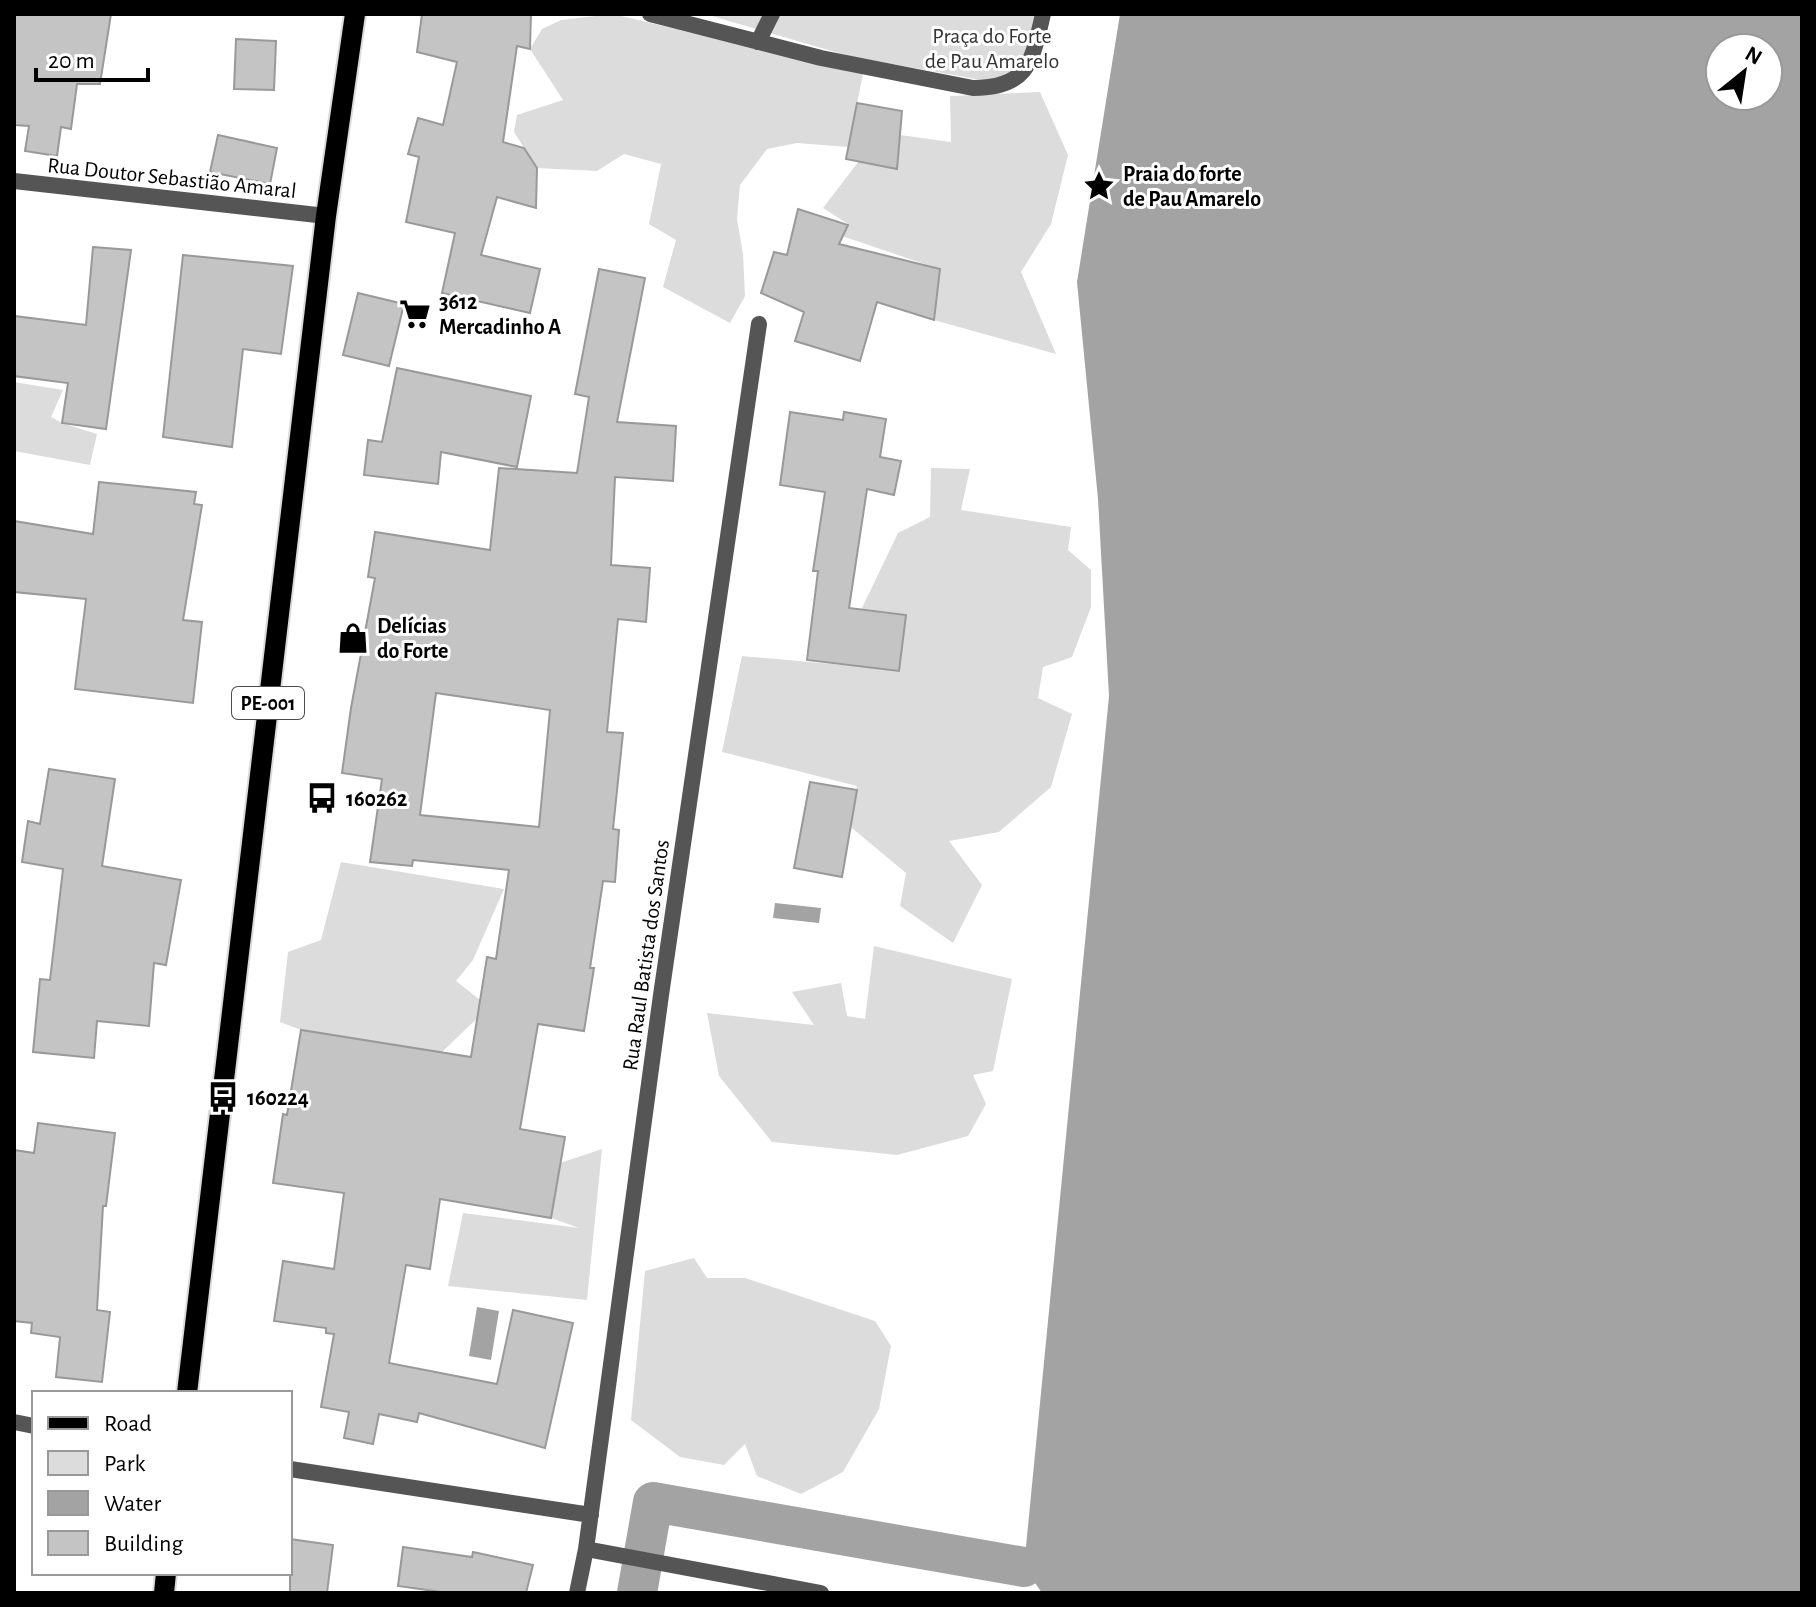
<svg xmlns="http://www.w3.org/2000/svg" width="1816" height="1607" viewBox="0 0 1816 1607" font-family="'Alegreya Sans',sans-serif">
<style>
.green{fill:#dcdcdc}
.water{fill:#a3a3a3;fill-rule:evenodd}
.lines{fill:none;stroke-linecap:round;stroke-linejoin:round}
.canal{stroke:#a3a3a3;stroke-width:40}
.building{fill:#c4c4c4;stroke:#999;stroke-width:2;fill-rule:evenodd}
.primary-casing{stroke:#dbdbdb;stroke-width:24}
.minor{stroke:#555;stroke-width:16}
.tertiary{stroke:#555;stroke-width:16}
.primary{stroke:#000;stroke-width:20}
.labels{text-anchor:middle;stroke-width:6;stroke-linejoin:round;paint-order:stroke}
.shield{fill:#fff;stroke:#4c4c4c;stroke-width:2}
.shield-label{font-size:20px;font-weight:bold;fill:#000}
.park-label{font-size:22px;fill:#333;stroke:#fff}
.poi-label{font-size:22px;font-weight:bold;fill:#000;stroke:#fff;text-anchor:start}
.street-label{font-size:22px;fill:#000;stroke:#fff}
</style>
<rect width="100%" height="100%" fill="#fff"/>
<path class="green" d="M613,14l250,60 -15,73 -51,-4 -30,6 -27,36 -3,34 6,35 2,42 -15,27 -67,-36 13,-47 -27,-16 12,-60 -37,-10 -27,17 -60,-3 -23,-36 3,-17 46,-15 -33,-51 12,-20 19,-9z
M705,14h339l-12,53 -29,17 -154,-28z
M1040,92l28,63 -17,69 -30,48 35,82 -122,-34 5,-51 -97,-33 6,-12 -25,-16 36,-47 41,-26 51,7 -1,-46z
M14,382l49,8 -12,27 11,6 35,11 -7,31 -76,-14z
M931,468l39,1 -9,41 110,17 -3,23 23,20v37l-19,50 -29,10 -5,31 34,16 -21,73 -52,45 -50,9 33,44 -29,58 -53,-37 6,-33 -60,-50 11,-37 -135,-34 20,-96 157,14 7,-55 -45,-5 37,-77 32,-16z
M341,862l163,27 -31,71 -17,21 33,26 -47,45 -141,-22 -21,-8 8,-70 33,-12z
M874,946l138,33 -19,92 -20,4 13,29 -18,32 -71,19 -125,-13 -53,-66 -12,-63 107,12 -22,-33 49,-9 6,33 18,3z
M602,1149l-15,151 -139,-14 15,-73 116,15 -28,-10 9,-55z
M694,1258l13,20h38l130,43 16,25 -12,63 -36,63 -42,22 -44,-18 -12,-32 -21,21 -44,-8 -49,-37 14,-149z"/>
<path class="water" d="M1120,14h682v1579h-760l-18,-26 85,-871 -11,-197 -21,-217zM1720,48h48v48h-48z
M775,903l46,5 -2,15 -46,-5z
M477,1307l22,4 -8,49 -22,-4z"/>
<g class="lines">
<path class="canal" d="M637,1593l16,-91 371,65"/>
</g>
<path class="building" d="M14,14h97l-11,70h-23l-6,45 -10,-2 -4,29 -32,-5 4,-25 -15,-1z
M422,14h109l-1,35 -13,-3 -14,96 21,6 13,20 -1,40 -39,-11 -16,58 59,14 -10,44 -88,-20 13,-60 -49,-11 13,-65 -11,-3 10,-36 25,7 14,-63 -40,-10z
M236,39l40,2 -2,49 -40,-1z
M857,103l45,8 -5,58 -51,-10z
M218,135l59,13 -7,36 -60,-12z
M798,209l50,16 -9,19 101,25 -6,51 -57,-18 -17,59 -65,-20 9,-29 -43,-19 13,-41 13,3z
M93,247l38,3 -25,179 -44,-6 6,-40 -54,-7v-60l72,9z
M183,255l110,11 -12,88 -38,-5 -11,98 -69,-10z
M599,269l46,9 -28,144 59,4 -3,55 -58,-4 -4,88 39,3 -4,54 -28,-3 -11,113 16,1 -10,96 6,1 -4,52 -12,-1 -13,87h4l-10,63 -46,-7 -18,105 45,8 -14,81 -111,-19 -10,70 -24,-4 -17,98 108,21 16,-74 60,13 -28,125 -126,-35 -2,9 -38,-8 -6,30 -29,-6 5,-26 -28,-5 13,-73 -8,-1v-5l-52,-7 9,-60 51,8 10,-76 -71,-10 10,-69 4,1 14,-85 170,27 16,-100 9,2 13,-89 -96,-10 -1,6 -42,-4 12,-83 -40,-6 9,-65 24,-130 -7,-1 7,-45 115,18 9,-82 78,5 12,-76 -14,-3zM436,693l114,17 -11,117 -119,-12z
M358,293l46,11 -15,62 -46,-11z
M397,368l134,28 -14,71 -76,-15 -3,32 -74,-9 4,-35 14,2z
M790,412l53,8 1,-8 42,7 -6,38 21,4 -7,34 -27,-6 -18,119 57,7 -7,56 -92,-11 11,-89h-5l12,-79 -45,-7z
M99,482l97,10 -2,12 8,1 -19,115 19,2 -9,81 -118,-14 11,-90 -72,-7v-71l79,13z
M49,769l66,10 -13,87 79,14 -15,85 -12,-2 -5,63 -52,-5 -3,37 -61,-6 7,-73 10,1 13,-111 -41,-7 6,-41 12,3z
M810,782l47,8 -15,87 -48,-9z
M38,1123l77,10 -9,73h-3l-6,104 13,2 -8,70 -46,-5 4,-40 -29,-4 1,-10 -18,-2v-171l20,3z
M290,1539l43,6 -6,48h-37z
M403,1547l69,10 1,-5 60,13 -7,28h-78l-50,-7z"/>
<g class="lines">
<defs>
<path id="primary" d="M187,1393l139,-1177 29,-202
M164,1593l2,-20"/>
</defs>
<use href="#primary" class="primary-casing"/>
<path class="minor" d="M650,14l171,44 152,30c56,0 59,-27 70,-74
M758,42l14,-28
M14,1422l20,4
M290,1469l301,46
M586,1549l235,44
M577,1593l9,-44 75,-554 98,-671"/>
<path class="tertiary" d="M14,181l312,35"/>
<use href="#primary" class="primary"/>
</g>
<defs>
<symbol id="sight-bare" viewBox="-9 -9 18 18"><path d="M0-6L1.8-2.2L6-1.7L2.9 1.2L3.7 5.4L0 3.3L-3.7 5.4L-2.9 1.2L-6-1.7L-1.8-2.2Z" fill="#000" stroke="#fff" stroke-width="2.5" paint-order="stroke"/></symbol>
<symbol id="supermarket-bare" viewBox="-9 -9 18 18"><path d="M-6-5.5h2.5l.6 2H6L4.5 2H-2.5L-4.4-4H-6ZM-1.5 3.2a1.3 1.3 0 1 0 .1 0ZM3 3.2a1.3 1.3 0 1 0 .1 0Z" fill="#000" stroke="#fff" stroke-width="2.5" paint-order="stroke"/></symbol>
<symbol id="shop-bare" viewBox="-9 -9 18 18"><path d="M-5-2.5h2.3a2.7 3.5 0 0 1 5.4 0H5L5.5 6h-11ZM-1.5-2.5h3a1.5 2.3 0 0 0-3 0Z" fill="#000" stroke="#fff" stroke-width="2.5" paint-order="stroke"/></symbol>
<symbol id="bus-bare" viewBox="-9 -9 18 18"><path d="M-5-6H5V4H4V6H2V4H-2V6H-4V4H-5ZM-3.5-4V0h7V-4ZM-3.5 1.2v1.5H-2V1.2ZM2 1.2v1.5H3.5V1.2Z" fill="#000" stroke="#fff" stroke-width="2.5" paint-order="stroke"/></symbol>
</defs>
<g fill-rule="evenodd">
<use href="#sight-bare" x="1077" y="164" width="44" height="44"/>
<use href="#supermarket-bare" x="393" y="292" width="44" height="44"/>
<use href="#shop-bare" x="331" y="616" width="44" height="44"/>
<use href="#bus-bare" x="300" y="776" width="44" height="44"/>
<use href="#bus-bare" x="201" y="1075" width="44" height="44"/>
</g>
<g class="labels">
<rect class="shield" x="232" y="687" width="72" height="32" rx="6"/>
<g class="shield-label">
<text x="268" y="710">PE-001</text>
</g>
<g class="park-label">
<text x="992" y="43">Praça do Forte<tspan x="992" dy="25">de Pau Amarelo</tspan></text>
</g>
<g class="poi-label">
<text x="1123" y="181">Praia do forte<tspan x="1123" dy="25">de Pau Amarelo</tspan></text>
<text x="439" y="309">3612<tspan x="439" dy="25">Mercadinho A</tspan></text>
<text x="377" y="633">Delícias<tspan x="377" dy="25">do Forte</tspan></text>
<text x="346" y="806">160262</text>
<text x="247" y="1105">160224</text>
</g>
<g class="street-label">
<text transform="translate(172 177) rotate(6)" y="8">Rua Doutor Sebastião Amaral</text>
<text transform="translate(645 955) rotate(-82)" y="8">Rua Raul Batista dos Santos</text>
</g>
</g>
<rect width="1816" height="1607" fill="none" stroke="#000000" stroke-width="32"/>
<rect x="32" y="1391" width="260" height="184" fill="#ffffff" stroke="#999999" stroke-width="2"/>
<rect x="48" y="1417" width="40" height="12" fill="#000000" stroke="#999999" stroke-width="2"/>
<text x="104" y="1431" font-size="24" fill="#000000">Road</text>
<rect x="48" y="1451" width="40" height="24" fill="#dcdcdc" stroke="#999999" stroke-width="2"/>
<text x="104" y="1471" font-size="24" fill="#000000">Park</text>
<rect x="48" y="1491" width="40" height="24" fill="#a3a3a3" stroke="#999999" stroke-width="2"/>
<text x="104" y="1511" font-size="24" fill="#000000">Water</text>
<rect x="48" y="1531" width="40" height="24" fill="#c4c4c4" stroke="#999999" stroke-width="2"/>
<text x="104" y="1551" font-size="24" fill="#000000">Building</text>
<g transform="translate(1744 72) rotate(30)"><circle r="38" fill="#ffffff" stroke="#999999" stroke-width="2"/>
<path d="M0-6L14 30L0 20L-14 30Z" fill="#000000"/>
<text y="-12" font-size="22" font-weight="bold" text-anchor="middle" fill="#000000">N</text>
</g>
<path d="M36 68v12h112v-12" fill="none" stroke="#000000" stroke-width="4"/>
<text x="48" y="68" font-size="24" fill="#000000" stroke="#ffffff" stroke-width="6" paint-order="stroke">20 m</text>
</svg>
